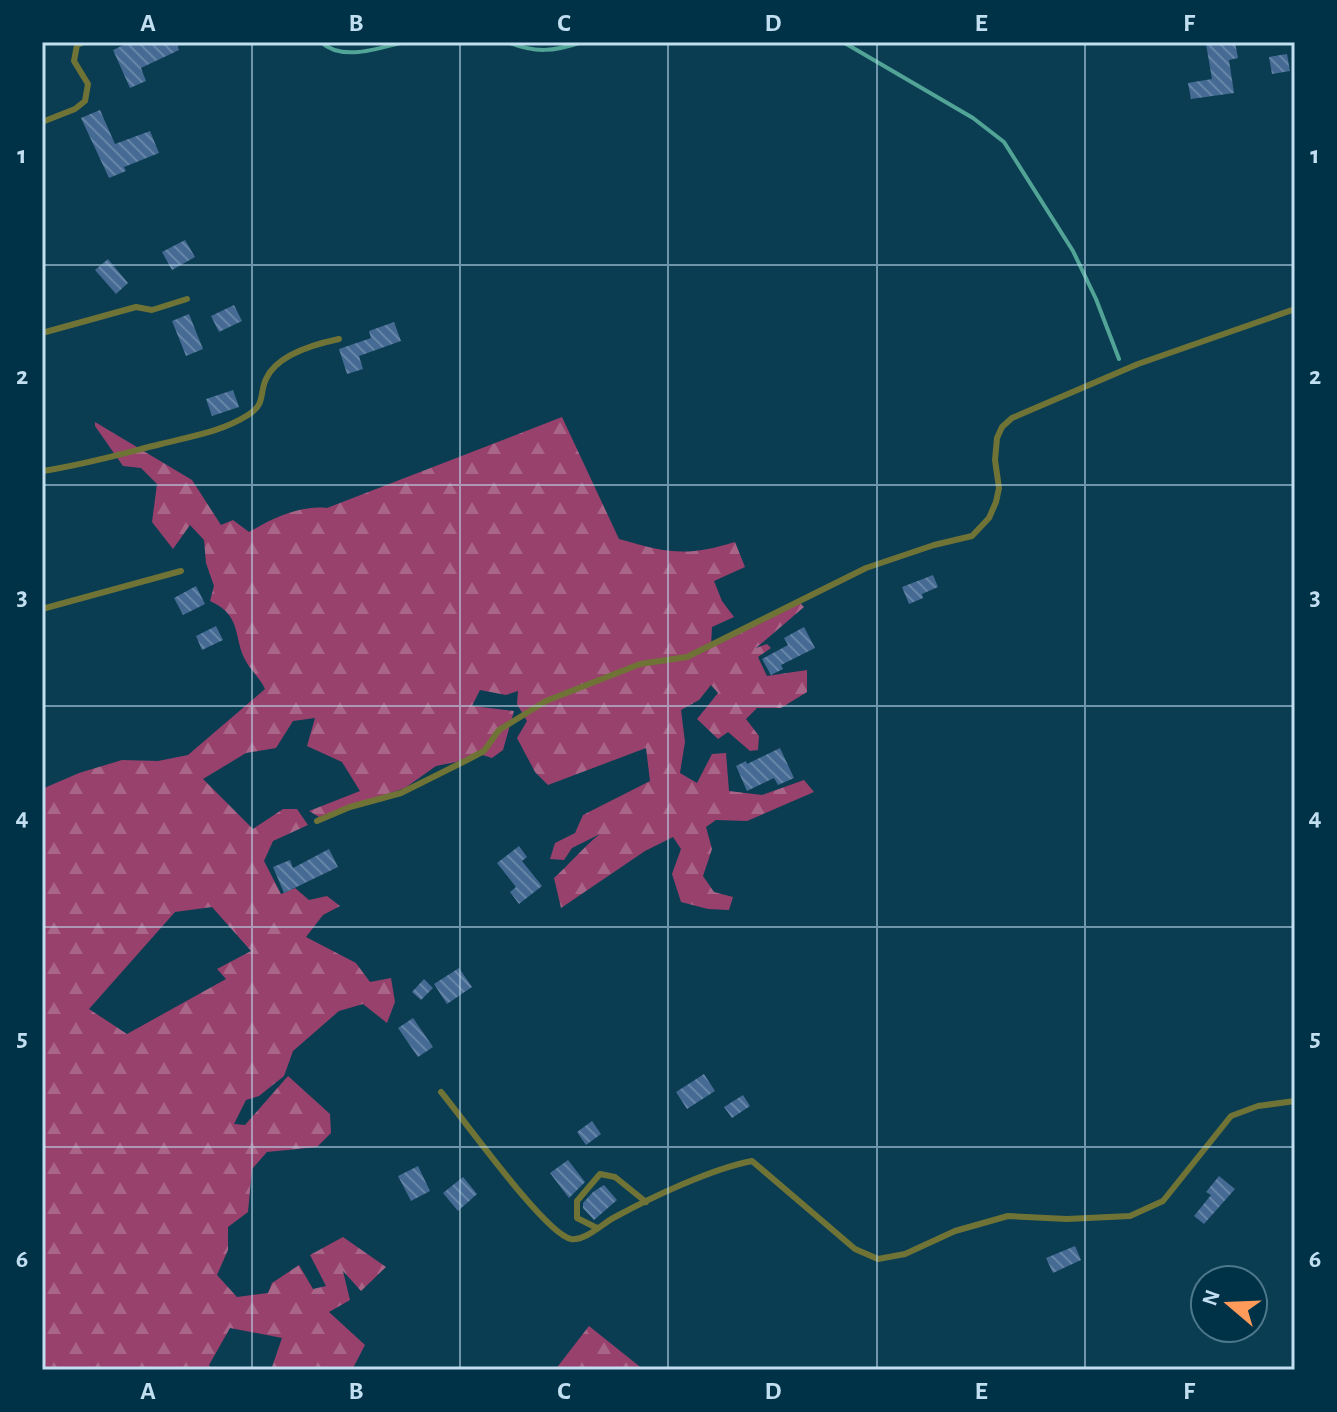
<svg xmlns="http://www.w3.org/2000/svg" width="1337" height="1412" viewBox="0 0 1337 1412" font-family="'Alegreya Sans',sans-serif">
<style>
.forest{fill:url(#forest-firs);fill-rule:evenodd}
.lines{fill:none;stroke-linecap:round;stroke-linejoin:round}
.stream{stroke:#52a497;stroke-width:4}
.building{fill:url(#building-back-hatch)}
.service{stroke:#6f7336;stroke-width:6}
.grid{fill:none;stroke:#c1dff0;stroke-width:2;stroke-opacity:0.55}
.neatline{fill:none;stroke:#c1dff0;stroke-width:3}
.grid-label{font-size:26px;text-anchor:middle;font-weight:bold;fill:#c1dff0}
</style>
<defs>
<pattern id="forest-firs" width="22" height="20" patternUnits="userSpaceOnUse" patternTransform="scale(2)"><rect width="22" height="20" fill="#98416c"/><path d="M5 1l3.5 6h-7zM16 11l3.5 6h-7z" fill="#a96588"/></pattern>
<pattern id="building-back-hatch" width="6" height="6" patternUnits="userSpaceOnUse" patternTransform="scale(2)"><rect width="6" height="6" fill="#456a93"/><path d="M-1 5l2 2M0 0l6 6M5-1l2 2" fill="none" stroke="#6686a8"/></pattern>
</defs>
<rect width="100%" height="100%" fill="#0a3d52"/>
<path class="forest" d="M562,417l57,122c49,14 67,18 116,3l10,25 -31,14 8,20 12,16 -22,10 -1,20 88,-45 5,5 -48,41 11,-4 4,4 -13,9 9,19 40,-6v22l-26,16h-24l-11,11 13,17 -1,14 -8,1 -22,-19 -10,7 -21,-20 21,-26 -7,-8 -12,15 -18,10 4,32 -5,31 17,10 15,-29 14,-1 3,38 33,4 42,-15 10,12 -67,29 -31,-1 -10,7 6,22 -9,27 11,16 19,5 -4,13 -21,-1 -27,-7 -9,-28 9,-25 -8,-12 -28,14 -84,57 -7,-30c16,-14 29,-31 46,-44l-28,14 -8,12 -14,-1 5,-16 20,-10 8,-18 67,-34 -4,-33 -98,37 -13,-13 -18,-34 10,-17 -10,-17 1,-13 -12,4 -26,-5 -8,16 42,5 -11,39 -11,8 -16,-5 -20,9 -20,4 -31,22 -86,29 -10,-6 51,-20 -18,-29 -35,-16 8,-28 -22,3 -17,27 -30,5 -43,26 50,50 30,-20h14l11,16 -35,16 -9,20 17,33 14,-6 14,12 18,-4 13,10 -17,9 -17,22 50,26 14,19 21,-4 4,24 -8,21 -24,-19 -24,7 -46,40 -9,25 -25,20 -13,4 -12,24 11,1 43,-49 42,38 1,19 -14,14 -50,5 -15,17 -4,43 -20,15v23l-11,25 20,22 31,-4 4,-10 27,-18 14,24 13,-3 -16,-31 33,-18 43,30 -25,24 -18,-20 7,29 -21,12 36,33 -13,25h-81l11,-32 -52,-10 -21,37 3,5h-170v-581l37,-16 43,-13 36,1 30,-6 77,-66c-5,-11 -12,-16 -18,-26 -15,-24 -3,-47 -37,-62l4,-15 -8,-23 -2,-23 -14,-15 -17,24 -21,-27 5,-38 -16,-16 -18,-2 -28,-40v-4l97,58 29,45 12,-5 16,12c24,-14 51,-27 78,-24zM212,907l39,44 -34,18 9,10 -99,55 -38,-25 86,-97z
M589,1326l55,44h-89z"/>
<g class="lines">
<path class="stream" d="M321,42c21,20 58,6 83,0
M507,42c28,11 46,10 75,0
M843,42l130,76 31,24 69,109 23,48 23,60"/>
</g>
<path class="building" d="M130,42h46l3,8 -38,18 5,13 -16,7 -17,-38z
M1218,42h17l3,16 -9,2 5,33 -43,6 -3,-16 24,-4 -6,-35z
M1287,54l3,17 -18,3 -3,-17z
M100,110l15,34 35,-13 9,22 -35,14 2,4 -17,7 -28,-60z
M185,240l10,17 -23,13 -10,-18z
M108,259l20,24 -12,11 -21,-24z
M234,305l8,16 -23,11 -8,-16z
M189,314l14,35 -17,7 -14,-35z
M394,322l7,19 -42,15 4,13 -16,5 -8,-25 32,-11 -2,-7z
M233,390l6,17 -27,9 -6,-17z
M933,575l5,12 -16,7 1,4 -14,6 -7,-17z
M196,586l9,18 -22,11 -9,-17z
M216,626l7,14 -21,10 -6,-14z
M804,627l11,21 -34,17 2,4 -12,6 -9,-16 26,-14 -4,-7z
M780,748l14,30 -16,7 -4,-7 -27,13 -11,-25 10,-5 1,3z
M519,846l8,11 -5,4 20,25 -23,18 -9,-12 6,-5 -19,-24z
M329,849l9,18 -54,26 -11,-26 17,-7 3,8z
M459,968l13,19 -25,17 -13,-20z
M424,979l9,9 -12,12 -9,-8z
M413,1018l20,29 -15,10 -20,-29z
M704,1074l11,17 -28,18 -11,-17z
M743,1095l7,11 -18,12 -8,-11z
M592,1121l9,13 -15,11 -9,-13z
M568,1160l17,22 -16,16 -19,-25z
M418,1166l12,25 -19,10 -13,-25z
M1219,1176l16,13 -31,35 -10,-8 17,-21 -5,-3z
M463,1177l14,17 -19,17 -15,-18z
M604,1185l13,15 -23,20 -11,-12v-5l10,-11z
M1075,1246l6,14 -28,13 -7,-15z"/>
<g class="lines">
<path class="service" d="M42,122l33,-13 10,-8 3,-17 -14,-23 3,-16 7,-3
M42,333l94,-26 16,3 35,-11
M42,471c41,-6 79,-17 119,-27 31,-8 60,-12 87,-29 18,-11 11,-21 18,-36 11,-25 49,-35 73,-40
M42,609l139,-38
M317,821l33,-14 51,-14 66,-33 17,-9 15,-21 47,-29 94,-37 47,-7 179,-89 68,-23 38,-9 17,-18 7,-16 3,-14 -4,-28 2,-22 5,-11 10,-9 126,-54 157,-55
M441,1092c22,26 104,142 130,147 15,2 32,-16 44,-22 37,-20 96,-48 137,-56l103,88 23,10 27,-5 50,-23 53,-15 59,3 63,-3 33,-15 68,-85 27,-10 37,-5
M597,1228l-20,-10v-17l23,-27 15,3 31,25"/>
</g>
<path class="grid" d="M252,42v1328M460,42v1328M668,42v1328M877,42v1328M1085,42v1328M42,265h1253M42,485h1253M42,706h1253M42,927h1253M42,1147h1253"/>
<rect width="1337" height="1412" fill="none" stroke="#003247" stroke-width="88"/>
<g transform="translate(1229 1304) rotate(289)"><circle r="38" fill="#003247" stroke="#4d778b" stroke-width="2"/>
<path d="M0-6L14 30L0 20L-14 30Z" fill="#ff9b5a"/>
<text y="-12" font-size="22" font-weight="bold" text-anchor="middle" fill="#c1dff0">N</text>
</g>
<rect x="44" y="44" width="1249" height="1324" class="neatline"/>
<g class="grid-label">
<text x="148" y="31">A</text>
<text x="356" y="31">B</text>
<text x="564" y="31">C</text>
<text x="773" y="31">D</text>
<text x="981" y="31">E</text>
<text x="1189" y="31">F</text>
<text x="22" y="163">1</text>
<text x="1315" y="163">1</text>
<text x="22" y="384">2</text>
<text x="1315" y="384">2</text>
<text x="22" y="605">3</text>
<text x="1315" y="605">3</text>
<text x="22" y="825">4</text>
<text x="1315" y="825">4</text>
<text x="22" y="1046">5</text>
<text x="1315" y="1046">5</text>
<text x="22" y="1267">6</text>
<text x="1315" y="1267">6</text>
<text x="148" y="1399">A</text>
<text x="356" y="1399">B</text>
<text x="564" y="1399">C</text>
<text x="773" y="1399">D</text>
<text x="981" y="1399">E</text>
<text x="1189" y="1399">F</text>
</g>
</svg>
